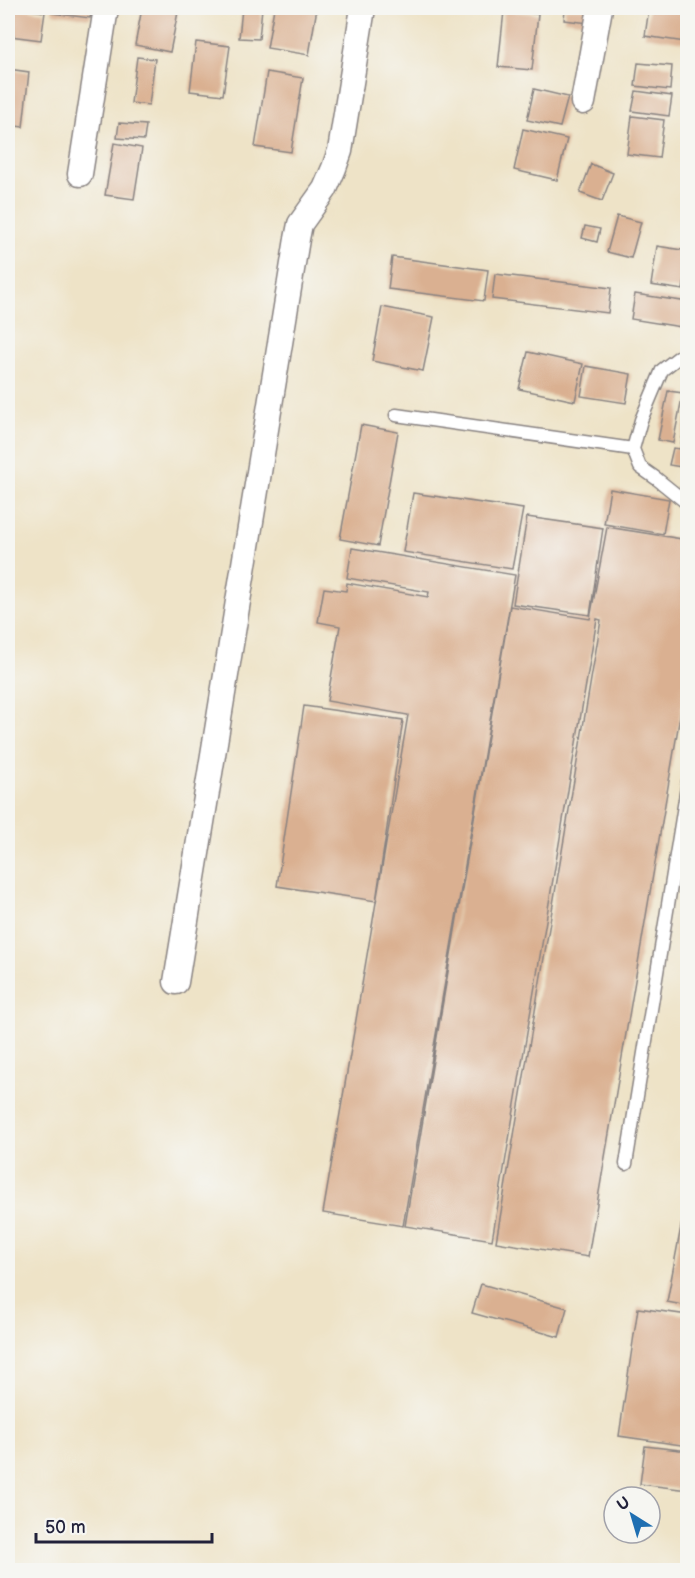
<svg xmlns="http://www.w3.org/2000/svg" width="695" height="1578" viewBox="0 0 695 1578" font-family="'Balsamiq Sans',sans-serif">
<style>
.building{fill:#dab091}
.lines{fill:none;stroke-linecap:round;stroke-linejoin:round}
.lane-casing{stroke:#888281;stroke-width:15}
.street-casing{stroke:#888281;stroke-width:27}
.lane{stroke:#fff;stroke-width:12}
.street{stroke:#fff;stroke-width:24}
</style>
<rect width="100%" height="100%" fill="#f6f6f2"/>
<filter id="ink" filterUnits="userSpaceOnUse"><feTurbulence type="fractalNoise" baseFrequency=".0167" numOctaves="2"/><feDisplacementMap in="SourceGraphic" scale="12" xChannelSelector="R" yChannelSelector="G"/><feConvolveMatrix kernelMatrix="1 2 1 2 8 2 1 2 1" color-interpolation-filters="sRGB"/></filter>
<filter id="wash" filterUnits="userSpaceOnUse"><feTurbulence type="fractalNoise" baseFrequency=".008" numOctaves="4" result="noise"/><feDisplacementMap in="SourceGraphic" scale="24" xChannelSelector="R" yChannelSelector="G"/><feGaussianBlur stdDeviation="1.35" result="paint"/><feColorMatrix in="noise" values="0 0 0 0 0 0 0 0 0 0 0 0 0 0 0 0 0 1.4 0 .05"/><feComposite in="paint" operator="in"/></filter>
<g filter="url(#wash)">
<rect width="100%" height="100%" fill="#eee3c7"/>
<g id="blocks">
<path class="building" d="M14,8l31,4 -4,28 -31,-4z
M53,8h39l-2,10 -38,-5z
M142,8h14l22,4 -8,40 -35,-7z
M242,8h20l-3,31 -20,-1z
M274,8h43l-8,47 -42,-7z
M565,8h26l-2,15 -25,-3z
M649,8h39v21l-3,13 -40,-6z
M504,11l34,3 -6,56 -34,-3z
M196,42l34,4 -7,49 -33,-4z
M137,57l18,2 -6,46 -18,-2z
M638,63l34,3 -2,24 -35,-4z
M8,69l21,3 -6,55 -15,-2z
M267,72l36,6 -12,74 -36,-5z
M534,89l34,8 -8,30 -33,-7z
M636,91l36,5 -3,20 -37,-5z
M632,116l32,4 -5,38 -32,-4z
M119,123l27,2 -2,15 -27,-2z
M523,129l44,10 -10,41 -43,-10z
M114,143l28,5 -8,51 -29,-4z
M591,164l22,9 -11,28 -22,-8z
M617,216l24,6 -10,36 -24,-6z
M585,226l15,3 -3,13 -15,-4z
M657,246l31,5v10l-5,29 -32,-5z
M392,257l96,13 -4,31 -96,-12z
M495,274l116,14 -3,25 -116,-14z
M635,294l53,8v26l-57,-9z
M382,307l52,10 -11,54 -51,-10z
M528,352l55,12 -8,37 -56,-12z
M586,366l45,8 -5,29 -45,-7z
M668,391l15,2 -10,50 -15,-3z
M686,419h2v49l-19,-3 4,-17 7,1z
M361,425l37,7 -20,114 -38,-7z
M610,489l59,10 -6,35 -59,-10z
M413,493l110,16 -11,60 -109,-17z
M527,517l76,11 -13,87 -77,-11z
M607,527l81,13v129l-100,588 -92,-15 105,-622 -4,-1 -105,621 -87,-14 105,-620 80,13z
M352,548l163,27 -112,651 -80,-13 85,-498 -81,-14 13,-75 -22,-4 6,-34 22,3 1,-8 81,14 1,-5 -82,-14z
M304,706l99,14 -27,181 -99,-15z
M683,1216l5,1v89l-21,-4z
M481,1284l86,24 -8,29 -87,-24z
M638,1308l50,7v131l-69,-10z
M645,1446l43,5v39l-48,-6z"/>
</g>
</g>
<g filter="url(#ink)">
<use href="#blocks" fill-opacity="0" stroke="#888281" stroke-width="1.5"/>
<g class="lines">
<defs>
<path id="lane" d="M688,350l-26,20 -21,50 -8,29 7,18 17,12 31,25
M396,415l237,34
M626,1164l62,-383"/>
<path id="street" d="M583,102l17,-94
M80,174l26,-166
M176,982l121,-743 3,-15 25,-35 9,-21 6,-17 23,-143"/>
</defs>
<use href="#lane" class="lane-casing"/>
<use href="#street" class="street-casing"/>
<use href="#lane" class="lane"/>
<use href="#street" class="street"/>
</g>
</g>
<rect width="695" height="1578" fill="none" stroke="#f6f6f2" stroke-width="30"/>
<g transform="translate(632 1515) rotate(323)"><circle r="28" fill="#f6f6f2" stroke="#a1a1a9" stroke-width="1.5"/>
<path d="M0-4.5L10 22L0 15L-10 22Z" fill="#1f6fb2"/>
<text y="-9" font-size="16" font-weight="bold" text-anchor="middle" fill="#22223b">U</text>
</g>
<path d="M36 1533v9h176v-9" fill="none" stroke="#22223b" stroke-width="3"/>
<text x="45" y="1533" font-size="18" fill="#22223b" stroke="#f6f6f2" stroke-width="4.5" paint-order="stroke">50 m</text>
</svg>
